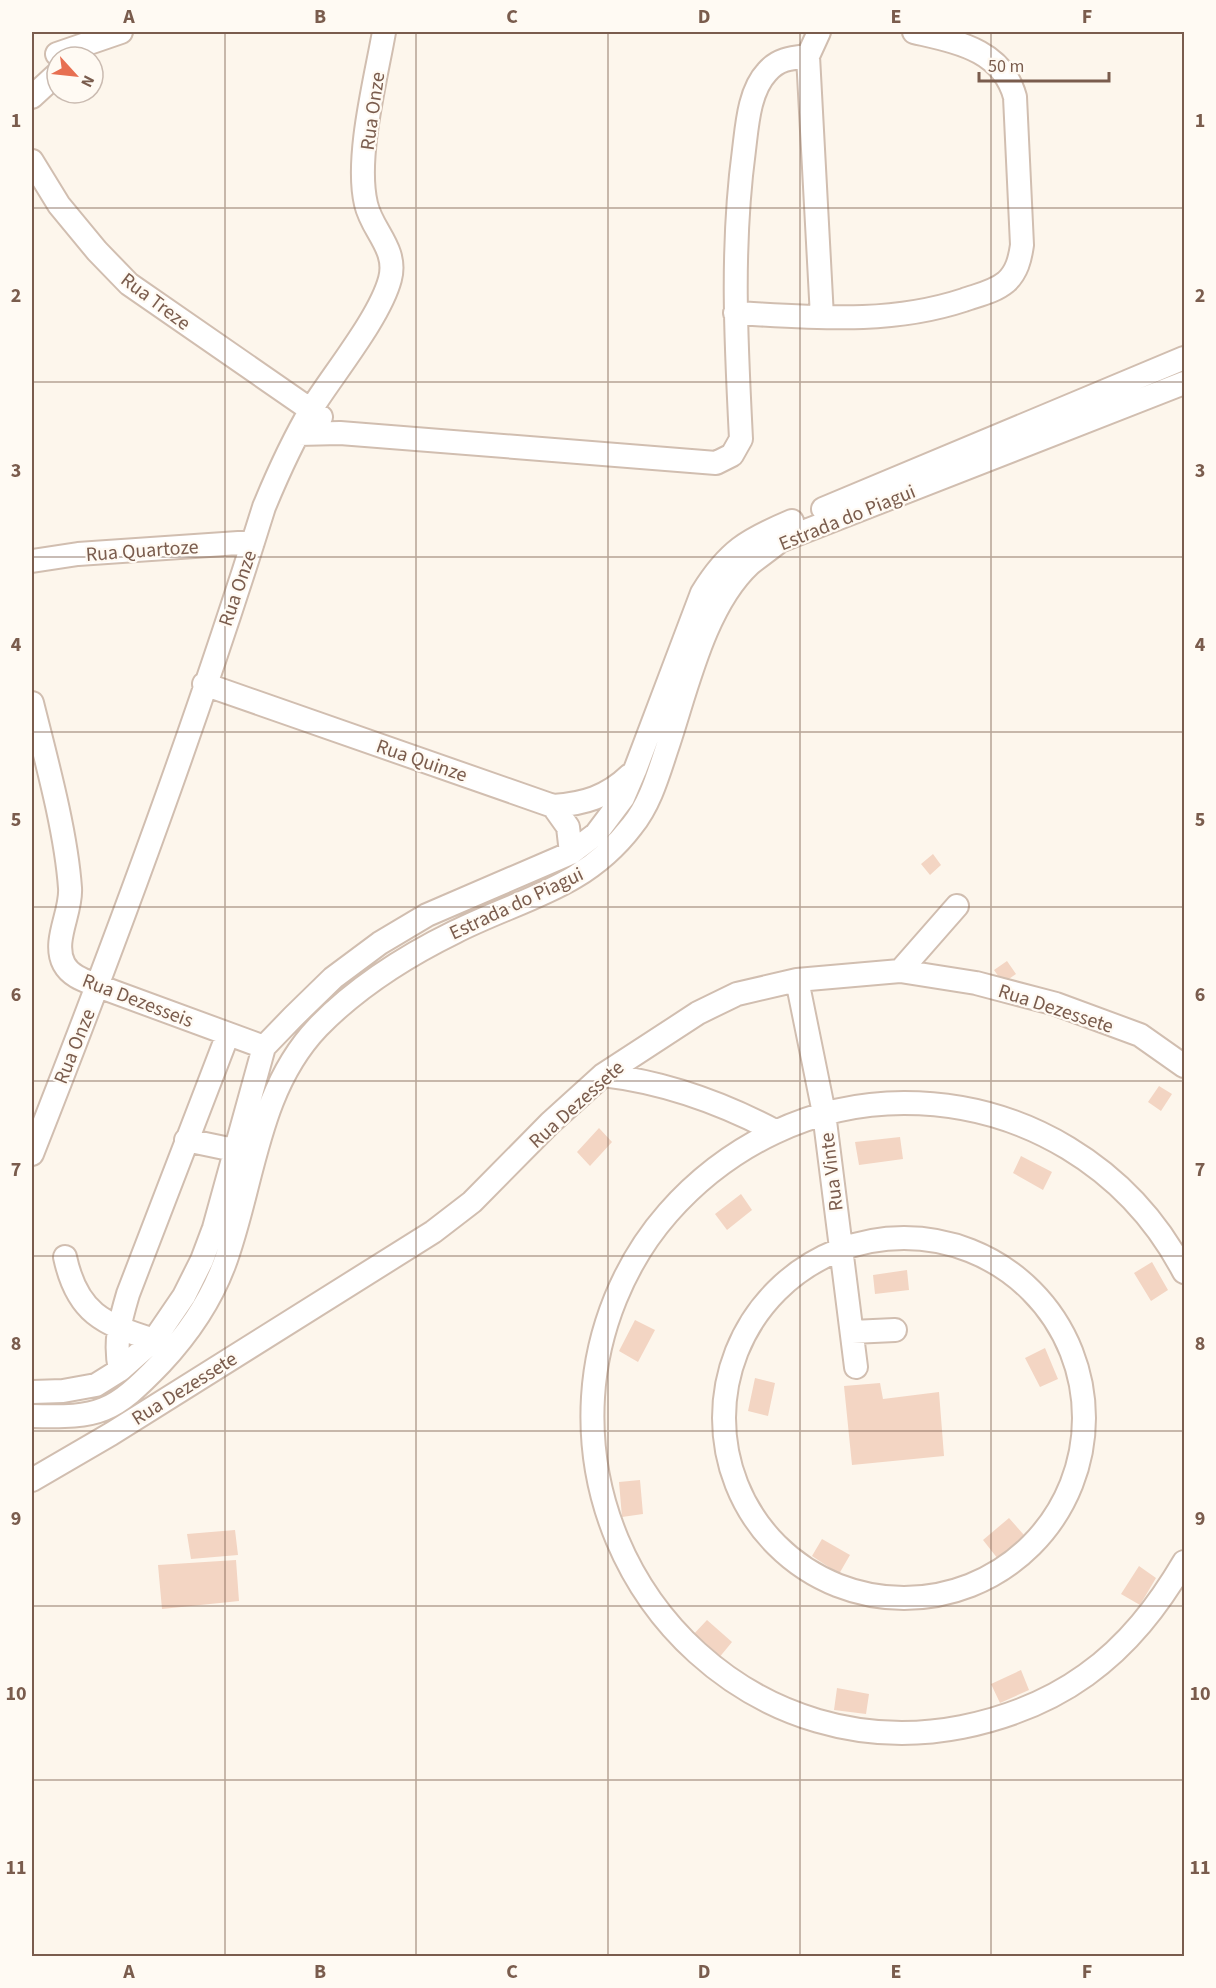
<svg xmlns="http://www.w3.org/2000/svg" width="1216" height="1988" viewBox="0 0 1216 1988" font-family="'Source Sans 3',sans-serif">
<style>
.building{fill:#f3d5c3}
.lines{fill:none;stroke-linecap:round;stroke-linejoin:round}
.minor-casing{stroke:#d1beb0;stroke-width:26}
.minor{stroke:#fff;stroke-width:22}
.grid{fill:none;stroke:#7a5c4d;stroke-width:1.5;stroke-opacity:0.55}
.labels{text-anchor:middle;stroke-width:4.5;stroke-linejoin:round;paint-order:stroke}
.street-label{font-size:20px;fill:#7a5c4d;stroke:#fffaf3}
.neatline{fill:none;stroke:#7a5c4d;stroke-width:2}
.grid-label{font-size:20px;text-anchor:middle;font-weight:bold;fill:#7a5c4d}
</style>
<rect width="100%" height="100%" fill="#fdf6ec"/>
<path class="building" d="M933,854l8,11 -11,10 -9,-11z
M1007,961l9,13 -13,9 -9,-13z
M1159,1086l13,8 -11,17 -13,-9z
M599,1128l13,14 -22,24 -13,-14z
M900,1137l3,22 -44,6 -4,-23z
M1021,1156l31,16 -9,18 -30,-17z
M741,1194l11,16 -25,20 -12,-16z
M1152,1262l16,28 -17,11 -17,-28z
M907,1270l2,20 -34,4 -2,-19z
M635,1320l20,10 -17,32 -19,-11z
M1045,1348l13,31 -18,8 -15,-29z
M755,1378l20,5 -7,33 -20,-5z
M880,1383l3,16 56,-7 5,64 -92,9 -8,-79z
M1183,1427h1v27h-2z
M640,1480l3,34 -21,3 -3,-35z
M1009,1518l15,17 -26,24 -15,-19z
M235,1530l3,25 -47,4 -4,-25z
M822,1539l28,16 -11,19 -27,-18z
M236,1560l3,41 -77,8 -4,-44z
M1139,1566l17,12 -16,27 -19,-11z
M707,1620l25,22 -14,17 -27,-22z
M1021,1670l8,20 -29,13 -9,-19z
M837,1688l32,6 -3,20 -32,-4z"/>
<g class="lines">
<defs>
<path id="minor" d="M819,32l-11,24 14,261
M57,54l64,-22
M32,97l25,-23
M32,161l27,44 38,46 32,33 192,133
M735,313c78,4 153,12 229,-13 14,-5 30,-8 42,-18 11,-10 14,-23 16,-37l-7,-148c-13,-48 -59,-55 -101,-65
M298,434l42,-1 376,30 16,-8 9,-16c-5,-97 -10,-192 3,-289 3,-24 5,-59 23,-78 11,-13 24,-14 41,-16
M823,509l361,-151
M32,561l46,-7 175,-12
M204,684l349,122c31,-2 54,-9 77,-31
M32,703c14,56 34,128 38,185 2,24 -18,53 -6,76 7,13 22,17 34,22l166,61
M553,806l15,21 3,26
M900,971l57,-65
M797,980l27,133 32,254
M603,1075c60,7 119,28 172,56
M186,1140l48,10
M32,1154c84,-213 164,-428 232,-647 14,-34 29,-67 48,-99 22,-35 68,-91 78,-129 8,-30 -18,-48 -24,-75 -11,-46 10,-126 18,-172
M724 1418a180 180 0 1 1 360 0a180 180 0 1 1-360 0Z
M65,1257c12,56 38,67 89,83
M1184,1272c-55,-105 -161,-169 -280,-169 -91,0 -176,42 -236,110 -44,50 -71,117 -75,184 -12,202 167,370 369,330 44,-9 88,-26 124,-52 42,-30 72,-69 98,-113
M852,1332l43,-2
M120,1370c-6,-28 0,-49 8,-76l100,-260
M32,1392l31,-1 33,-6 24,-15 34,-30 30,-44 18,-36 12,-32 50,-181 29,-30 40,-39 47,-35 47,-28 144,-62 25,-19 27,-36 12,-28 67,-177c26,-42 45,-53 90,-72
M32,1416c68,2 81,-3 129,-53 27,-29 49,-61 63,-98 30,-80 32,-173 94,-238 38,-39 88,-71 137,-95 67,-34 129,-43 177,-106 18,-22 26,-51 35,-78 20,-59 37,-141 83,-184 10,-8 20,-15 30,-23l404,-158
M32,1480l79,-46 322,-202 39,-30 78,-79 53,-48 95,-62 39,-19 60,-14 103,-9 76,12 80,21 84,31 44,31"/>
</defs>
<use href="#minor" class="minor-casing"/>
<use href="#minor" class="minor"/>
</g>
<path class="grid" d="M225,32v1924M416,32v1924M608,32v1924M800,32v1924M991,32v1924M32,208h1152M32,382h1152M32,557h1152M32,732h1152M32,907h1152M32,1081h1152M32,1256h1152M32,1431h1152M32,1606h1152M32,1780h1152"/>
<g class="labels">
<g class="street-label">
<text transform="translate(372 111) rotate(-82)" y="7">Rua Onze</text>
<text transform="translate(156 301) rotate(37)" y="7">Rua Treze</text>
<text transform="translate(847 517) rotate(-22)" y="7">Estrada do Piagui</text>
<text transform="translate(142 550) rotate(-4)" y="7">Rua Quartoze</text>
<text transform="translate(237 588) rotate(-71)" y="7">Rua Onze</text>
<text transform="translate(422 760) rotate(19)" y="7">Rua Quinze</text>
<text transform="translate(516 903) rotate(-25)" y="7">Estrada do Piagui</text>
<text transform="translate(138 1000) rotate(21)" y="7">Rua Dezesseis</text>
<text transform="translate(1056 1008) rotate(18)" y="7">Rua Dezessete</text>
<text transform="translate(74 1046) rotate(-68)" y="7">Rua Onze</text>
<text transform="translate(576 1104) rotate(-42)" y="7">Rua Dezessete</text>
<text transform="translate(831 1172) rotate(-97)" y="7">Rua Vinte</text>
<text transform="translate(184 1388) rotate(-32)" y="7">Rua Dezessete</text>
</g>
</g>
<rect width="1216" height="1988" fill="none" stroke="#fffaf3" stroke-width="66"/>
<g transform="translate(75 75) rotate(117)"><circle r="28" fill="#fffaf3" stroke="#cabbb1" stroke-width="1.5"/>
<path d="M0-4.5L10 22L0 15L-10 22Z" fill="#e76f51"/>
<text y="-9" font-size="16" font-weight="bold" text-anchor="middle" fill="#7a5c4d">N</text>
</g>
<path d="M979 72v9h130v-9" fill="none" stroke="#7a5c4d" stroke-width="3"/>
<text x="988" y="72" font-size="18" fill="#7a5c4d" stroke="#fffaf3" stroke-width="4.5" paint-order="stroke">50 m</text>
<rect x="33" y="33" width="1150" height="1922" class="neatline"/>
<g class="grid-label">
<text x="129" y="23">A</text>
<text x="320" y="23">B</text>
<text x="512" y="23">C</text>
<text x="704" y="23">D</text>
<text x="896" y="23">E</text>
<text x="1087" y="23">F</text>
<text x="16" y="127">1</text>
<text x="1200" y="127">1</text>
<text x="16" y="302">2</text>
<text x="1200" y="302">2</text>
<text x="16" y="477">3</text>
<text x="1200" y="477">3</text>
<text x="16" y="651">4</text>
<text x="1200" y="651">4</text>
<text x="16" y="826">5</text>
<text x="1200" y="826">5</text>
<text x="16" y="1001">6</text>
<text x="1200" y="1001">6</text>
<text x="16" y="1176">7</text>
<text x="1200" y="1176">7</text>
<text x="16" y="1350">8</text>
<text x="1200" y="1350">8</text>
<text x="16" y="1525">9</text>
<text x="1200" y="1525">9</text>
<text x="16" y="1700">10</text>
<text x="1200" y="1700">10</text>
<text x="16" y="1874">11</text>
<text x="1200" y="1874">11</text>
<text x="129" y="1978">A</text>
<text x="320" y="1978">B</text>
<text x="512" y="1978">C</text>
<text x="704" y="1978">D</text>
<text x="896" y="1978">E</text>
<text x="1087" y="1978">F</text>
</g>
</svg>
